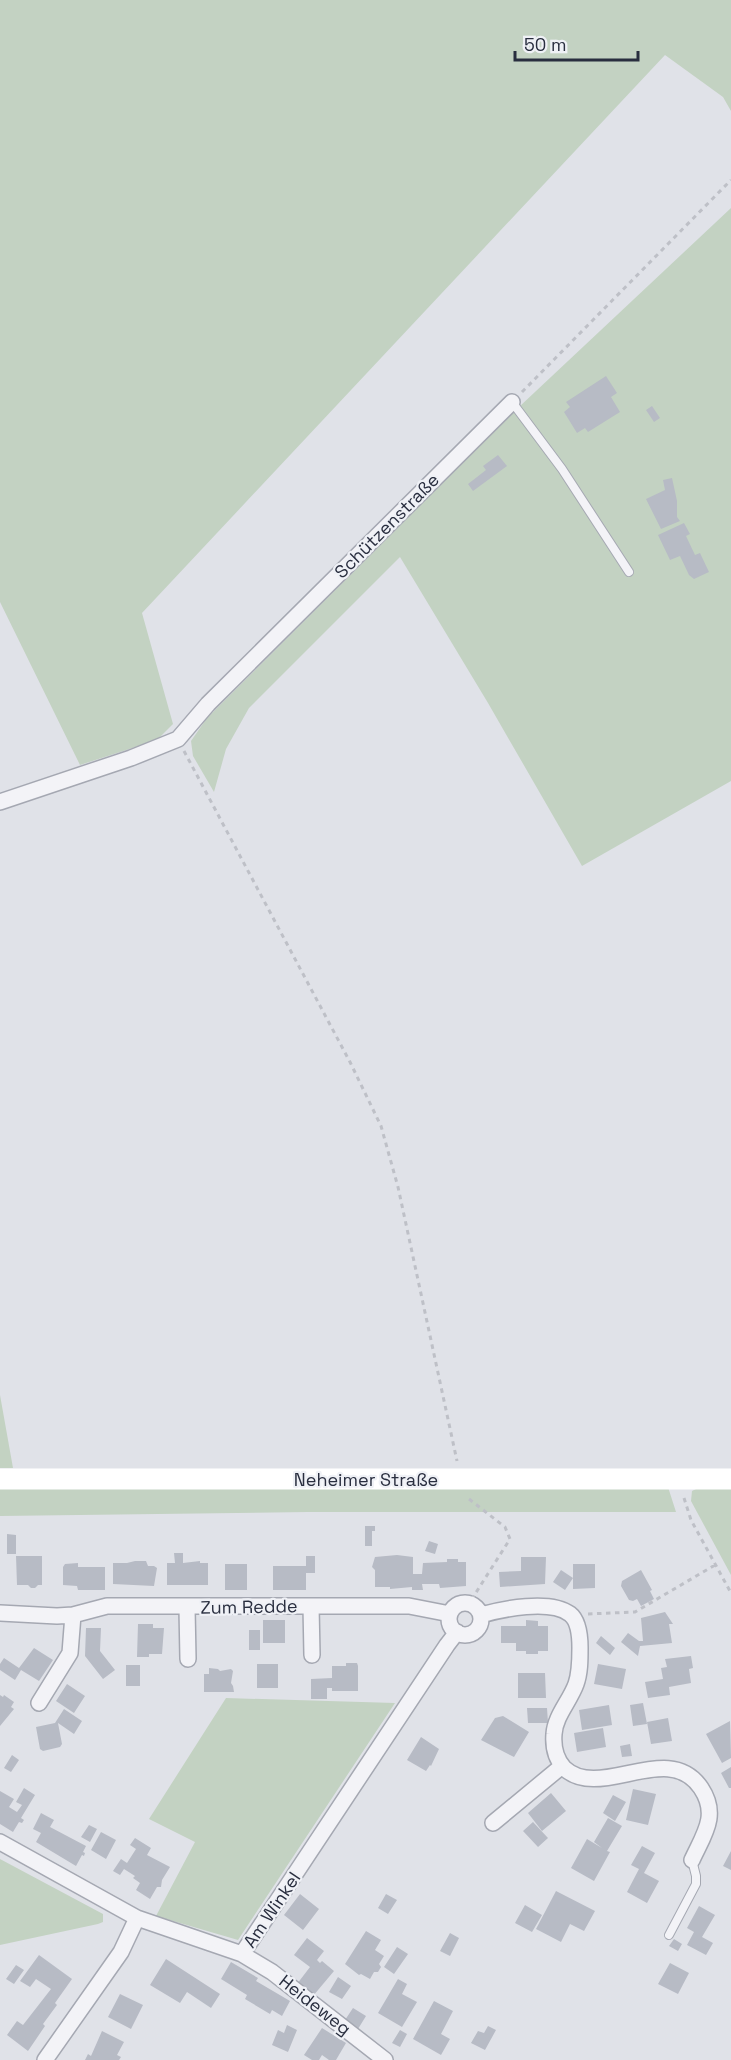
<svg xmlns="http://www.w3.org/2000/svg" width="731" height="2060" viewBox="0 0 731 2060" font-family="'Space Grotesk',sans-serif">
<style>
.green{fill:#c3d2c2}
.building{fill:#b7bbc5}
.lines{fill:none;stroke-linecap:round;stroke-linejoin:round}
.lane-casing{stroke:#a5a8b2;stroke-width:10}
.street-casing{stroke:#a5a8b2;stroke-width:18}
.path{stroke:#bec0c7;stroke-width:3;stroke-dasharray:4.5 4.5;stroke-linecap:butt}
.lane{stroke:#f3f3f7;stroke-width:8}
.street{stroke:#f3f3f7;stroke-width:15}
.secondary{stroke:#fff;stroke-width:21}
.labels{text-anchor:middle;stroke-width:4.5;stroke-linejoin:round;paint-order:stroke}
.street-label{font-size:18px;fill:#292e3f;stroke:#eff1f6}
</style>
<rect width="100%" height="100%" fill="#e0e2e8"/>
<path class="green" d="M0,0h731v111l-8,-14 -58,-42 -523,558 31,111 -16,16 -77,25 -80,-163z
M731,208v573l-149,85 -94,-163 -88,-146 -151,151 -23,41 -12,43 -21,-36 -2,-15 16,-23 312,-311z
M0,1395l13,73h-13z
M731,1486v89l-40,-74 1,-10 6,-3z
M668,1487l8,25h-368l-308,4v-28z
M226,1698l169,5 -157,237 -82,-24 39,-74 -46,-23z
M0,1859l103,55v8l-5,2 -98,21z"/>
<path class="building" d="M606,376l11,17 -6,4 9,15 -32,20 -3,-4 -8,5 -13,-21 6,-5 -4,-5z
M652,406l8,12 -6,4 -8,-12z
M498,455l9,11 -34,25 -5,-7 18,-14 -3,-4z
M672,478l5,23v16l3,4 -19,8 -15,-30 19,-9 -2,-10z
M684,523l6,11 -4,2 9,19 5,-2 9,19 -15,7 -5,-4 -9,-19 -10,4 -12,-25z
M365,1526h10v5h-3v15h-7z
M7,1534l9,1v19h-9z
M429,1541l9,3 -3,10 -10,-3z
M174,1553h9v10l17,-2v2h8v22h-41v-22h8z
M397,1555l16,2v17h9l1,-11 24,-1v-3h11v3h8v24l-26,2 -1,-4h-17l1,6h-11v-3l-22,2v-2h-15v-17l-3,-3 3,-10z
M16,1556h26v29h-4l-3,3h-4l-3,-3h-11z
M306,1556h9v17h-9v17h-33v-24h33z
M521,1557h25l-1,27 -45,3 -1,-15 22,-1z
M135,1561h11l2,5h6l3,2 -3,18 -41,-2v-21h14z
M78,1563v4h27v23h-27l-1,-4 -14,-1v-18l2,-3z
M225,1564h22v26h-22z
M573,1564h22v24l-22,1z
M561,1570l12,8 -8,12 -12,-8z
M641,1570l11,20 -2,1 4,8 -13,7 -4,-7 -4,2 -4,-1 -8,-14 1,-5z
M665,1612l8,12h-4l3,19 -32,3 -2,10 -17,-14 7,-9 11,8h4l-2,-23z
M263,1620h22v23h-22z
M526,1620l12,1v5h10v25h-10v3h-12v-3h-10v-8h-15v-17h25z
M138,1624h15v4h11l-2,26h-13v3h-12z
M86,1628h15l-1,23 15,19 -12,9 -18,-23z
M249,1630h11v20h-11z
M601,1636l14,12 -5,7 -14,-12z
M34,1648l19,12 -14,21 -18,-11 -6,10 -15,-10v-6l4,-6 15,10z
M691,1656l2,12 -4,1 2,14 -22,4 1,8 -22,3 -3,-16 18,-3 -2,-11 6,-1 -2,-8z
M346,1663h11l1,3v25h-26v-3h-5v11h-16v-20l21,-1v-12h14z
M257,1664h21v24h-21z
M598,1664l28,5 -4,20 -28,-5z
M126,1665h14v21h-14z
M209,1668l9,1 2,2 11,-2 2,2 -2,12 2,3 1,6h-30v-18h5z
M518,1673h27l1,25h-28z
M67,1684l18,12 -11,17 -18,-12z
M0,1695l3,2 1,-2 10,7 -3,5 3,2 -14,17z
M643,1703l4,21 -14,2 -3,-21z
M609,1705l3,20 -30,5 -3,-20z
M527,1708h20l1,15h-20z
M64,1709l18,12 -8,13 -16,-11 4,21 -2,3 -17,4 -3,-2 -4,-22 19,-4z
M503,1716l26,16 -15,25 -33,-17 14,-22z
M668,1718l4,23 -21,3 -4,-22z
M730,1721l1,37 -9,5 -16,-29z
M603,1728l3,19 -29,5 -3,-19z
M421,1737l18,12 -8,17 -1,-1 -4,6 -19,-11z
M630,1744l2,12 -10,1 -2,-11z
M12,1755l7,5 -8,12 -7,-4z
M731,1767v21h-2l-8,-15z
M24,1788l11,7 -14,23 3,2 -2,3 -3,-1 -6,10 -13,-8v-33l14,8 -5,8 8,5 5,-7 -6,-3z
M633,1789l23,5 -8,31 -22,-5z
M551,1793l15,18 -24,20 -14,-18z
M613,1795l13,7 -11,19 -12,-8z
M41,1813l13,7 -4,7 36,19 -3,6 2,1 -1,3 -2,-1 -6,11 -40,-24 5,-9 -8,-4z
M608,1818l14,8 -15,25 3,1 -16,29 -23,-13 16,-29 15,9 -8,-6z
M533,1822l15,16 -10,9 -15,-16z
M89,1825l8,4 -7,13 -9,-5z
M101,1832l15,8 -10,19 -15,-9z
M135,1838l16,10 -4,7 23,12 -8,13 -1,7h-4l-7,12 -14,-9 4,-7 -7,-5 2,-2 -11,-7 -4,6 -7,-4 8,-12 6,4 9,-14 -6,-4z
M642,1846l13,7 -11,20 15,8 -12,22 -20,-11 12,-23 -8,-4z
M731,1851v19l-8,-4z
M556,1891l39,20 -11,20 -14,-7 -9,18 -25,-13z
M300,1894l19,15 -16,21 -19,-15z
M386,1894l11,6 -9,14 -10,-6z
M525,1905l17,10 -10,17 -17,-9z
M699,1906l16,9 -13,22 11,6 -7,12 -19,-10 7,-13 -7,-4z
M366,1931l15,9 -6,10 9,6 -5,8 2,3 -3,5h-4l-4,7 -9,-5 -2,1 -14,-11z
M450,1933l9,5 -9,18 -10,-5z
M307,1938l17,13 -7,9 3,3 2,-2 12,10 -21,25 -16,-12 13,-17 -16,-12z
M674,1939l8,5 -4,7 -9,-5z
M397,1947l11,7 -14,20 -10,-7z
M39,1955l33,24 -17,24 2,2 -14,19 2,2 -17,25 -21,-16 10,-14 6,4 28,-36 -15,-10 -6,8 -10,-6z
M166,1959l54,35 -9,14 -24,-16 -7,11 -30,-18z
M231,1962l27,16 -2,3 34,20 -8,15 -10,-6 -2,4 -25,-15 2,-4 -26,-16z
M670,1963l19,10 -11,21 -20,-10z
M16,1965l8,5 -10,14 -8,-5z
M338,1977l13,9 -9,13 -13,-7z
M398,1979l9,5 -5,10 15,8 -15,25 -24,-14z
M120,1994l23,11 -12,24 -23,-12z
M434,2001l19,10 -12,23 9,5 -9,16 -28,-16z
M353,2008l13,8 -8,13 -13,-9z
M287,2025l10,5 -9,22 -16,-7 6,-15 6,3z
M488,2026l8,4 -11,20 -14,-7 7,-12 6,2z
M322,2028l24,15 -10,17h-7l-7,-5 -3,5h-7l-8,-5z
M400,2030l7,4 -7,13 -8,-4z
M102,2031l22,11 -7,13 4,2 -2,3h-34l3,-6 3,2z"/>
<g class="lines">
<defs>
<path id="lane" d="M512,402l50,67 67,103
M669,1935l27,-51v-8l-4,-16"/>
<path id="street" d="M0,802l131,-44 47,-19 30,-35 304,-302
M449 1619a16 16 0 1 1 32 0a16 16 0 1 1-32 0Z
M311,1606l1,49
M187,1608l1,51
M0,1613l57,3 16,-1 34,-9h302l41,8
M481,1615c21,-6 69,-16 89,-1 9,7 10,24 10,34 0,12 0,25 -4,36 -6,17 -21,32 -22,50 -1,12 2,25 10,34 36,34 104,-29 137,20 18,27 3,46 -9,72
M39,1703l31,-50 3,-38
M493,1823l69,-57
M0,1842l137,76 105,36 30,18 113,88
M242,1954l205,-309 10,-13
M45,2060l76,-108 16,-34"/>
</defs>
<use href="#lane" class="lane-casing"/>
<use href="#street" class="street-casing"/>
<path class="path" d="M522,392l209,-212
M184,751l166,311 31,64 17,61 59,274
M684,1498l7,22 40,73
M469,1499l36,28 5,12 -40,63
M588,1614l47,-2 80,-47"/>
<use href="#lane" class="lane"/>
<use href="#street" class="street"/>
<path class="secondary" d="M0,1479h731"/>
</g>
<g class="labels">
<g class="street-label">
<text transform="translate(387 526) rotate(-45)" y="6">Schützenstraße</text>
<text x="366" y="1486">Neheimer Straße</text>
<text transform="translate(249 1607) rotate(-1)" y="6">Zum Redde</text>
<text transform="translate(272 1910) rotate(-56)" y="6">Am Winkel</text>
<text transform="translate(315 2005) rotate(38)" y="6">Heideweg</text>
</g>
</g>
<path d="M515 51v9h123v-9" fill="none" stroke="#292e3f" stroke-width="3"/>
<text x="524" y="51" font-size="18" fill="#292e3f" stroke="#eff1f6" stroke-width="4.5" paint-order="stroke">50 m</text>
</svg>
